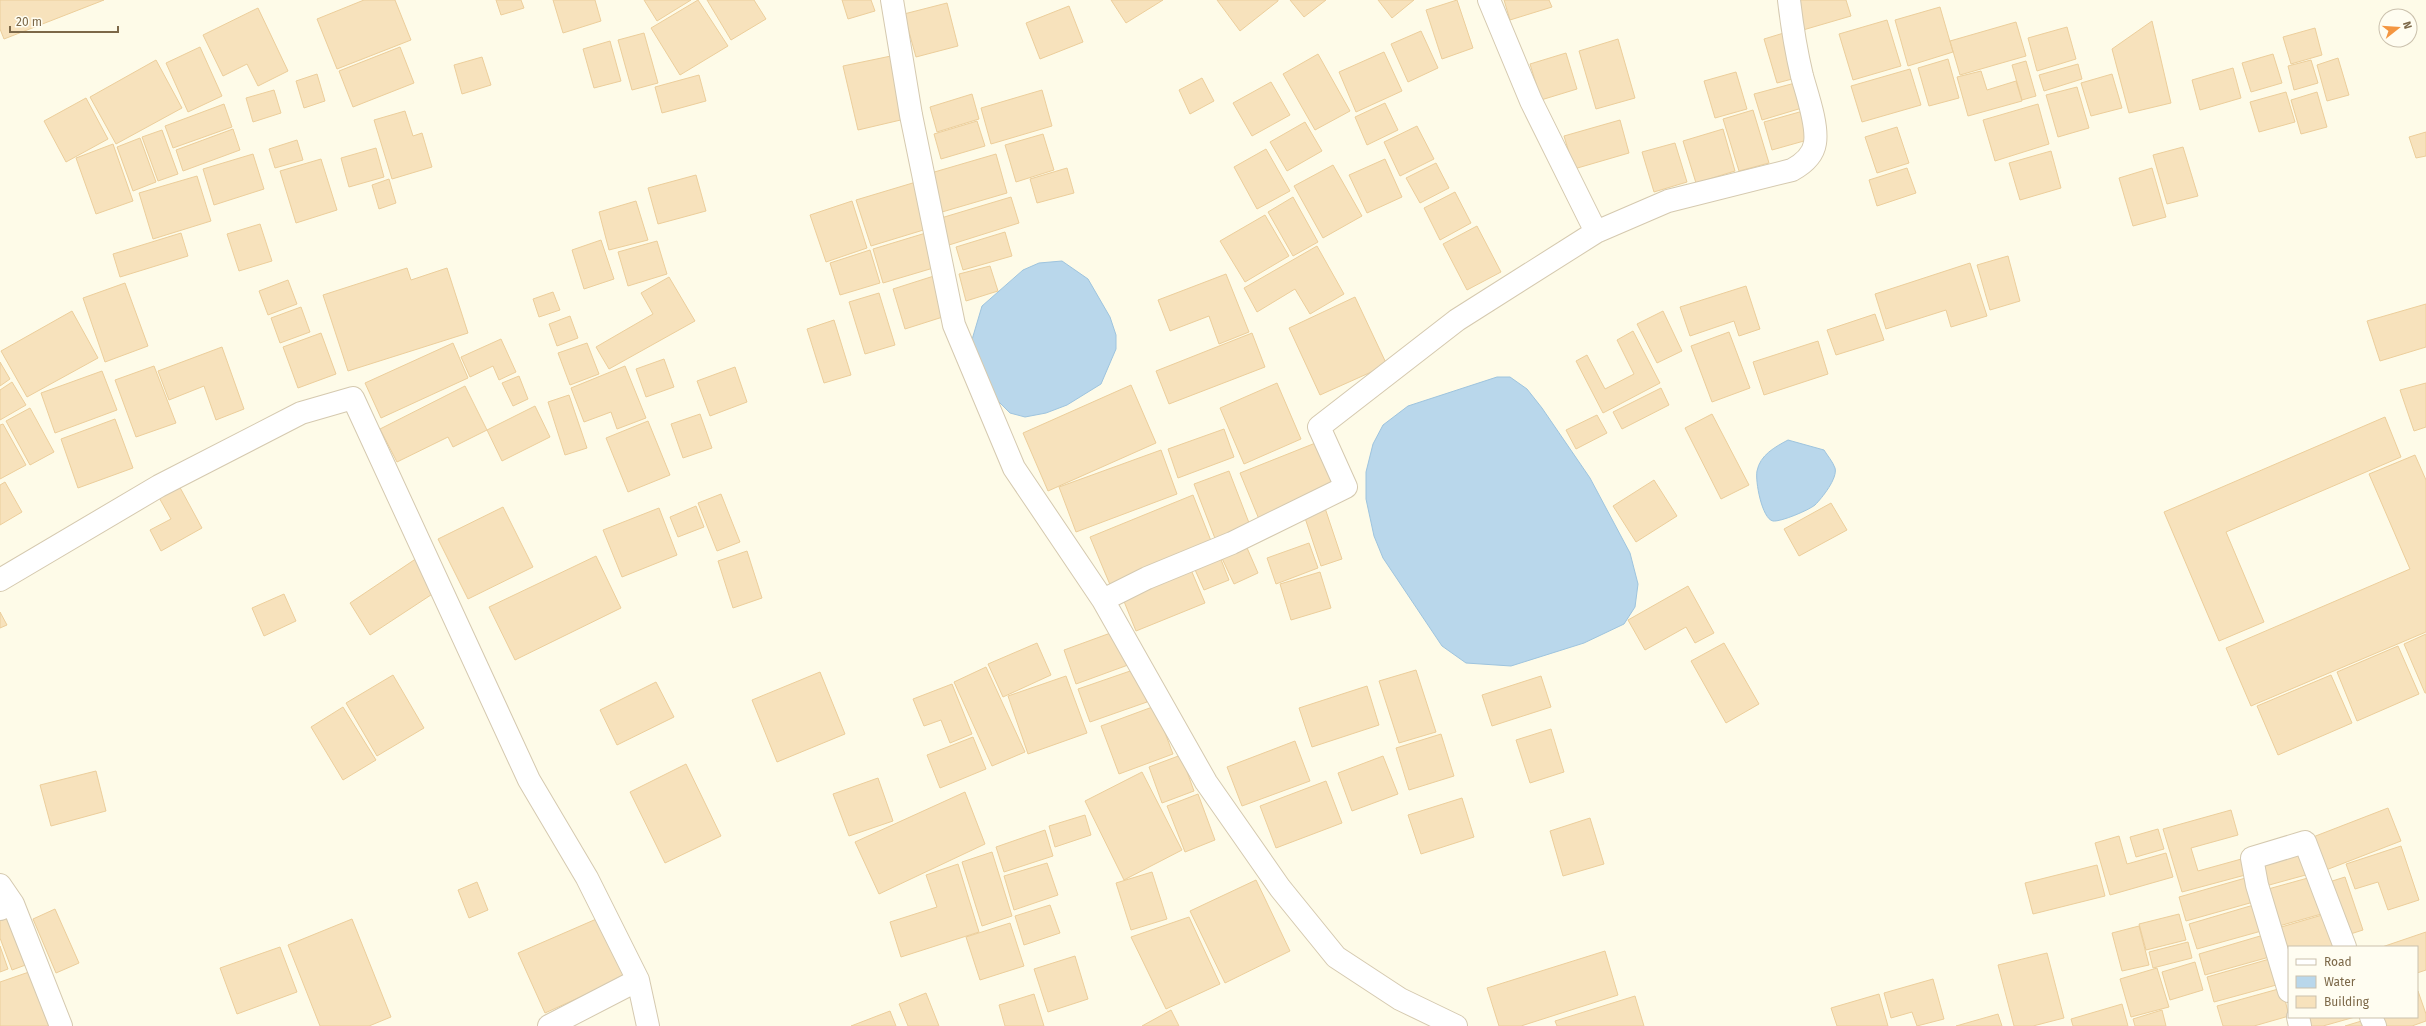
<svg xmlns="http://www.w3.org/2000/svg" width="2426" height="1026" viewBox="0 0 2426 1026" font-family="'Fira Sans',sans-serif">
<style>
.water{fill:#b9d7eb;stroke:#9ec4de}
.building{fill:#f7e2bc;stroke:#ecce9b}
.lines{fill:none;stroke-linecap:round;stroke-linejoin:round}
.minor-casing{stroke:#d5c9af;stroke-width:24}
.minor{stroke:#fff;stroke-width:22}
</style>
<rect width="100%" height="100%" fill="#fefbe8"/>
<path class="water" d="M1062,261l26,18 22,38 6,18v14l-15,35 -34,21 -21,8 -21,4 -15,-4 -14,-14 -25,-56 11,-37 41,-36 16,-7z
M1497,377h13l17,12 15,19 48,70 40,75 8,31 -3,23 -11,17 -40,19 -73,23 -45,-3 -24,-17 -59,-88 -9,-22 -8,-37v-27l7,-28 10,-19 25,-19z
M1788,440l36,10c3,5 9,12 11,18 3,10 -13,30 -20,37 -6,5 -34,17 -42,16 -11,-2 -18,-40 -16,-50 3,-16 18,-24 31,-31z"/>
<path class="building" d="M0,0h104l-100,39 -4,-10z
M364,0h31l16,40 -74,29 -20,-50z
M496,0h25l3,8 -23,7z
M553,0h42l6,21 -38,12z
M644,0h47l-34,21z
M698,0l30,46 -48,29 -29,-47z
M707,0h47l12,19 -35,21z
M842,0h29l4,11 -27,8z
M1111,0h52l-37,23z
M1217,0h61v1l-38,30z
M1290,0h36l-22,17z
M1378,0h36l-22,18z
M1457,0l16,48 -31,11 -16,-49z
M1504,0h45l3,7 -42,13z
M1801,0h45l5,16 -48,14 -8,-28z
M947,3l11,43 -42,11 -12,-43z
M1069,6l14,36 -43,17 -14,-36z
M1940,7l13,45 -45,14 -13,-46z
M258,8l30,63 -30,15 -11,-22 -24,12 -20,-41z
M1887,20l14,46 -48,14 -14,-46z
M2152,21l19,82 -42,10 -17,-64z
M2016,22l10,34 -66,19 -10,-34z
M2067,27l9,32 -39,12 -9,-33z
M2315,28l7,27 -31,9 -8,-27z
M1421,31l17,37 -30,14 -17,-38z
M1787,32l13,45 -23,6 -13,-44z
M644,33l14,50 -26,7 -14,-50z
M1618,39l17,59 -39,11 -17,-58z
M610,41l11,40 -27,7 -11,-39z
M200,47l22,49 -34,16 -22,-49z
M400,47l14,36 -61,24 -14,-36z
M1384,52l18,39 -46,21 -17,-40z
M1566,53l11,36 -36,11 -11,-36z
M1318,54l32,57 -35,19 -32,-56z
M2273,54l9,29 -31,9 -9,-29z
M891,56l14,63 -47,11 -15,-64z
M482,57l9,28 -29,9 -8,-29z
M2338,58l11,37 -22,6 -10,-36z
M1948,59l11,39 -30,8 -11,-38z
M156,60l26,48 -66,36 -26,-47z
M2311,60l7,23 -24,7 -6,-24z
M2026,61l10,35 -14,4 -10,-35z
M2078,64l4,15 -38,12 -5,-16z
M2233,68l8,30 -41,12 -8,-30z
M1910,69l11,36 -59,17 -11,-36z
M1981,71l6,19 29,-9 6,20 -54,15 -11,-39z
M1736,72l11,37 -32,9 -11,-37z
M317,74l8,27 -21,7 -8,-27z
M2112,74l10,34 -31,8 -10,-33z
M699,75l7,26 -44,12 -7,-26z
M1202,78l12,23 -24,13 -11,-24z
M1271,82l19,33 -38,21 -19,-33z
M1795,83l7,25 -40,12 -8,-26z
M2077,87l12,41 -31,9 -12,-42z
M274,90l7,23 -28,9 -7,-24z
M1042,90l10,36 -61,18 -10,-36z
M2286,92l9,30 -36,10 -9,-30z
M2317,92l10,35 -26,7 -10,-34z
M972,94l7,25 -42,13 -7,-25z
M86,98l22,41 -42,23 -22,-41z
M1385,103l13,27 -31,15 -12,-28z
M224,104l8,23 -59,21 -8,-22z
M2038,104l11,40 -54,17 -12,-41z
M1753,110l16,53 -30,8 -16,-52z
M405,111l8,25 9,-3 10,34 -40,12 -18,-59z
M1803,111l8,28 -39,11 -8,-28z
M1620,120l9,33 -55,16 -10,-33z
M977,121l8,25 -44,13 -7,-25z
M1305,122l17,29 -35,20 -17,-29z
M1417,126l17,33 -34,17 -16,-34z
M1897,127l12,36 -32,10 -12,-36z
M233,129l7,21 -57,21 -7,-21z
M1723,129l12,42 -39,12 -13,-42z
M162,130l16,44 -20,7 -16,-44z
M2426,132v24l-10,2 -7,-21z
M1043,134l11,36 -38,12 -11,-37z
M140,138l16,44 -23,9 -16,-44z
M297,140l6,20 -28,8 -6,-19z
M1675,143l12,39 -33,10 -12,-40z
M113,144l20,57 -37,13 -20,-56z
M2183,147l15,49 -31,8 -14,-49z
M376,148l8,29 -35,10 -8,-29z
M1266,149l24,42 -33,18 -23,-42z
M2051,151l10,37 -41,12 -11,-37z
M253,154l11,35 -50,16 -11,-36z
M996,154l11,39 -65,19 -11,-39z
M321,159l16,51 -41,13 -16,-52z
M1385,159l17,38 -35,16 -18,-38z
M1436,163l13,25 -29,15 -14,-25z
M1333,165l29,51 -39,22 -29,-52z
M1067,168l7,25 -37,10 -7,-24z
M1907,168l9,25 -39,13 -8,-26z
M2152,168l14,49 -33,9 -14,-48z
M696,175l10,36 -48,13 -10,-36z
M197,176l14,45 -58,18 -14,-46z
M389,179l7,24 -17,6 -7,-24z
M916,182l14,46 -59,18 -15,-46z
M1455,192l16,31 -31,17 -16,-32z
M1011,197l8,26 -70,22 -8,-27z
M1293,197l25,45 -25,14 -25,-44z
M636,201l12,39 -39,10 -10,-38z
M852,201l15,47 -41,14 -16,-47z
M1265,215l24,41 -44,26 -25,-41z
M260,224l12,37 -33,10 -12,-37z
M1477,226l24,46 -34,18 -24,-46z
M929,232l11,34 -57,17 -10,-34z
M1005,232l7,24 -49,14 -7,-23z
M181,233l7,23 -68,21 -7,-23z
M601,240l13,39 -30,10 -12,-39z
M657,241l10,33 -39,12 -10,-34z
M1317,246l27,48 -34,20 -15,-25 -38,23 -13,-24z
M870,250l10,33 -40,12 -10,-32z
M2008,256l12,45 -30,9 -13,-45z
M1970,263l17,53 -36,11 -5,-17 -60,19 -11,-35z
M990,266l8,25 -32,10 -7,-27z
M407,268l4,12 36,-12 21,65 -120,38 -25,-76z
M1226,274l23,58 -30,12 -10,-28 -39,15 -12,-31z
M937,275l12,40 -44,14 -12,-40z
M669,277l26,44 -86,48 -13,-22 57,-33 -12,-21z
M288,280l9,24 -29,11 -9,-24z
M125,283l23,63 -43,16 -22,-64z
M1746,286l14,43 -21,7 -5,-15 -44,15 -10,-29z
M553,292l7,18 -21,7 -6,-18z
M879,293l16,52 -30,9 -16,-52z
M1355,297l32,68 -67,30 -31,-67z
M2426,304v43l-46,14 -13,-40z
M301,307l9,25 -30,11 -9,-25z
M72,311l26,47 -71,39 -26,-46z
M1663,311l19,40 -25,12 -20,-39z
M1875,314l9,26 -48,15 -9,-25z
M570,316l8,22 -21,8 -8,-22z
M834,320l17,55 -27,8 -17,-54z
M1633,331l27,52 -57,30 -27,-52 11,-6 18,34 29,-15 -17,-34z
M1729,332l21,56 -38,14 -21,-56z
M321,333l15,41 -38,14 -15,-41z
M1252,333l13,34 -96,37 -13,-33z
M501,339l15,33 -17,8 -6,-14 -23,11 -9,-20z
M1818,341l10,33 -64,21 -11,-33z
M453,343l15,35 -87,40 -16,-35z
M587,343l12,31 -29,11 -12,-32z
M222,347l22,62 -28,11 -12,-34 -35,14 -11,-29z
M664,359l10,28 -28,10 -10,-28z
M0,362l10,17 -10,7z
M154,366l22,57 -40,14 -21,-57z
M625,366l21,52 -29,11 -6,-17 -27,10 -13,-34z
M735,367l12,35 -37,14 -13,-35z
M102,371l15,39 -62,23 -14,-40z
M519,376l9,23 -15,7 -11,-23z
M12,382l14,23 -26,15v-30z
M1277,383l24,56 -57,25 -24,-56z
M2426,383v44l-12,4 -14,-41z
M1131,385l25,58 -108,48 -25,-58z
M465,386l22,44 -34,17 -5,-10 -51,25 -17,-33z
M1661,388l8,17 -47,24 -9,-17z
M569,395l18,53 -22,7 -17,-53z
M535,406l15,31 -48,24 -15,-31z
M30,408l24,44 -24,13 -24,-44z
M700,414l12,34 -29,10 -12,-34z
M1712,414l37,71 -28,14 -36,-71z
M1597,415l10,18 -31,16 -10,-19z
M2385,417l16,40 -175,75 38,90 -45,19 -55,-129z
M115,419l18,49 -55,20 -17,-49z
M648,421l22,54 -42,17 -22,-54z
M3,424l23,41 -26,14v-54z
M1224,429l10,28 -56,21 -10,-29z
M1323,440l22,47 -84,37 -21,-51z
M1161,450l16,44 -101,38 -17,-45z
M2415,455l11,25v152l-175,74 -25,-58 184,-79 -41,-95z
M1229,471l22,57 -35,13 -22,-57z
M1654,480l23,36 -41,26 -23,-36z
M5,482l17,30 -22,13v-40z
M177,482l25,46 -41,23 -11,-21 21,-11 -14,-25z
M721,494l19,48 -23,9 -19,-48z
M1193,495l20,51 -102,41 -21,-50z
M1831,503l16,27 -48,26 -15,-27z
M1324,505l18,54 -21,7 -18,-54z
M696,506l8,21 -26,10 -8,-20z
M503,507l30,60 -65,32 -30,-60z
M659,508l18,47 -55,22 -19,-47z
M1244,541l14,32 -24,11 -15,-32z
M1309,543l9,25 -42,16 -9,-26z
M747,551l15,47 -29,10 -15,-47z
M1218,552l11,28 -25,10 -12,-27z
M420,556l20,33 -70,46 -20,-32z
M596,556l25,52 -106,52 -26,-53z
M1189,565l16,38 -69,28 -15,-37z
M1320,572l11,36 -40,12 -11,-36z
M1688,586l26,47 -19,10 -9,-16 -41,23 -17,-30z
M284,594l12,27 -32,15 -12,-28z
M0,612l7,13 -7,3z
M1116,631l12,34 -52,19 -12,-34z
M2426,634v59h-1l-21,-49z
M1037,643l14,32 -48,22 -15,-33z
M1724,643l35,61 -33,19 -35,-62z
M2398,646l21,48 -62,27 -20,-49z
M986,667l39,85 -33,14 -38,-84z
M1136,669l11,33 -57,20 -12,-33z
M1416,670l20,62 -37,11 -20,-62z
M820,672l25,62 -68,28 -25,-62z
M393,675l31,53 -47,28 -31,-53z
M2331,675l21,48 -74,32 -21,-49z
M1066,676l21,57 -59,21 -20,-58z
M1541,676l10,31 -59,19 -10,-31z
M656,682l18,35 -57,28 -17,-35z
M952,684l20,50 -22,9 -9,-23 -17,6 -11,-27z
M1367,686l12,39 -67,22 -13,-39z
M1155,706l18,48 -54,20 -18,-48z
M343,707l33,53 -33,20 -32,-53z
M1551,729l13,43 -34,11 -14,-43z
M1441,734l13,42 -45,14 -13,-42z
M973,737l13,32 -46,19 -13,-33z
M1295,741l15,40 -68,25 -15,-39z
M1181,755l13,36 -32,12 -13,-36z
M1383,756l15,38 -46,17 -14,-38z
M686,764l35,72 -56,27 -35,-71z
M96,771l10,40 -55,15 -11,-41z
M1142,772l40,78 -58,30 -39,-79z
M878,778l15,43 -44,15 -16,-42z
M1326,781l16,42 -66,25 -16,-42z
M965,792l20,52 -106,50 -24,-52z
M1198,794l17,46 -30,12 -18,-46z
M1462,798l12,39 -53,17 -13,-39z
M2388,808l13,33 -75,29 -13,-33z
M2231,810l7,25 -47,13 7,23 47,-13 4,16 -67,18 -19,-63z
M1085,815l6,20 -36,12 -6,-21z
M1590,818l14,46 -41,12 -13,-45z
M2158,829l6,20 -28,8 -6,-20z
M1045,830l8,26 -49,16 -8,-25z
M2119,836l8,28 39,-11 7,24 -63,18 -15,-52z
M2401,846l18,54 -31,10 -10,-28 -23,7 -9,-25z
M2306,847l7,26 -51,14 -8,-25z
M992,852l20,64 -30,10 -20,-64z
M1047,863l11,32 -44,15 -10,-34z
M958,864l21,68 -78,25 -11,-35 47,-15 -11,-32z
M2097,865l8,31 -72,18 -8,-31z
M1152,872l15,47 -36,11 -15,-47z
M2315,876l10,37 -53,15 -11,-37z
M2249,877l8,24 -71,20 -7,-24z
M2345,877l18,53 -19,6 -18,-53z
M1256,880l34,71 -65,32 -35,-72z
M477,882l11,28 -19,8 -11,-28z
M2257,904l8,26 -68,19 -8,-25z
M1050,905l10,28 -36,12 -9,-29z
M12,909l19,54 -19,7 -12,-32v-24z
M55,909l24,54 -23,10 -23,-54z
M2329,913l6,34h-46v13l-18,-30z
M2179,914l7,26 -40,10 -7,-26z
M601,917l26,59 -82,37 -27,-60z
M1189,917l31,67 -54,25 -35,-72z
M352,919l39,98 -22,9h-49l-32,-81z
M1010,923l14,43 -44,14 -14,-43z
M2139,926l10,39 -27,6 -10,-38z
M2426,932v38l-9,3v-26h-35z
M2267,934l6,22 -68,19 -6,-21z
M2188,942l4,16 -39,10 -4,-16z
M0,946l8,23 -8,3z
M280,947l17,45 -60,22 -17,-46z
M1605,951l13,44 -97,31h-22l-12,-38z
M2047,953l17,65 -31,8h-19l-16,-61z
M1075,956l13,43 -40,13 -14,-43z
M2273,958l7,26 -66,18 -7,-25z
M2195,962l8,28 -33,10 -8,-28z
M2157,968l12,39 -38,10 -11,-38z
M29,972l20,54h-49v-44z
M1933,979l11,40 -27,7 -5,-14 -21,6 -7,-25z
M2282,988l7,28 -35,10h-31l-6,-20z
M2418,991l8,23v7l-14,5h-34l-3,-9h42z
M926,993l13,33h-31l-9,-22z
M1034,994l10,32h-39l-6,-21z
M1879,994l9,32h-51l-6,-18z
M1635,996l9,30h-87l-2,-5z
M2122,1004l6,22h-55l-2,-7z
M1171,1010l8,16h-37z
M2162,1010l4,16h-31l-2,-7z
M890,1011l6,15h-45z
M1998,1014l4,12h-46z
M2302,1017h53l-32,9h-19z
M2368,1019l2,7h-25z"/>
<g class="lines">
<defs>
<path id="minor" d="M892,0l19,115 43,210 60,143 89,132 103,182 74,106 56,69 64,42 56,27
M1489,0l42,101 65,131
M0,580l159,-94 142,-73 52,-15 176,382 58,98 51,102 10,46
M1103,600l44,-22 85,-35 114,-56 -27,-60 138,-107 139,-88 72,-31 124,-31c11,-6 21,-14 23,-27 3,-18 -8,-49 -13,-67 -6,-25 -10,-50 -13,-76
M0,885l13,19
M0,909l13,-5 48,122
M2289,991l-32,-106 -5,-27 53,-16 40,105
M2298,1017l2,9
M2371,1017l4,9
M549,1026l89,-46"/>
</defs>
<use href="#minor" class="minor-casing"/>
<use href="#minor" class="minor"/>
</g>
<rect x="2288" y="946" width="130" height="72" fill="#fffdf1" stroke="#cbc1ad"/>
<rect x="2296" y="959" width="20" height="6" fill="#ffffff" stroke="#cbc1ad"/>
<text x="2324" y="966" font-size="12" fill="#7c6848">Road</text>
<rect x="2296" y="976" width="20" height="12" fill="#b9d7eb" stroke="#cbc1ad"/>
<text x="2324" y="986" font-size="12" fill="#7c6848">Water</text>
<rect x="2296" y="996" width="20" height="12" fill="#f7e2bc" stroke="#cbc1ad"/>
<text x="2324" y="1006" font-size="12" fill="#7c6848">Building</text>
<g transform="translate(2398 28) rotate(73)"><circle r="19" fill="#fffdf1" stroke="#cbc1ad"/>
<path d="M0-3L7 15L0 10L-7 15Z" fill="#f49641"/>
<text y="-6" font-size="11" font-weight="bold" text-anchor="middle" fill="#7c6848">N</text>
</g>
<path d="M10 26v6h108v-6" fill="none" stroke="#7c6848" stroke-width="2"/>
<text x="16" y="26" font-size="12" fill="#7c6848" stroke="#fffdf1" stroke-width="3" paint-order="stroke">20 m</text>
</svg>
